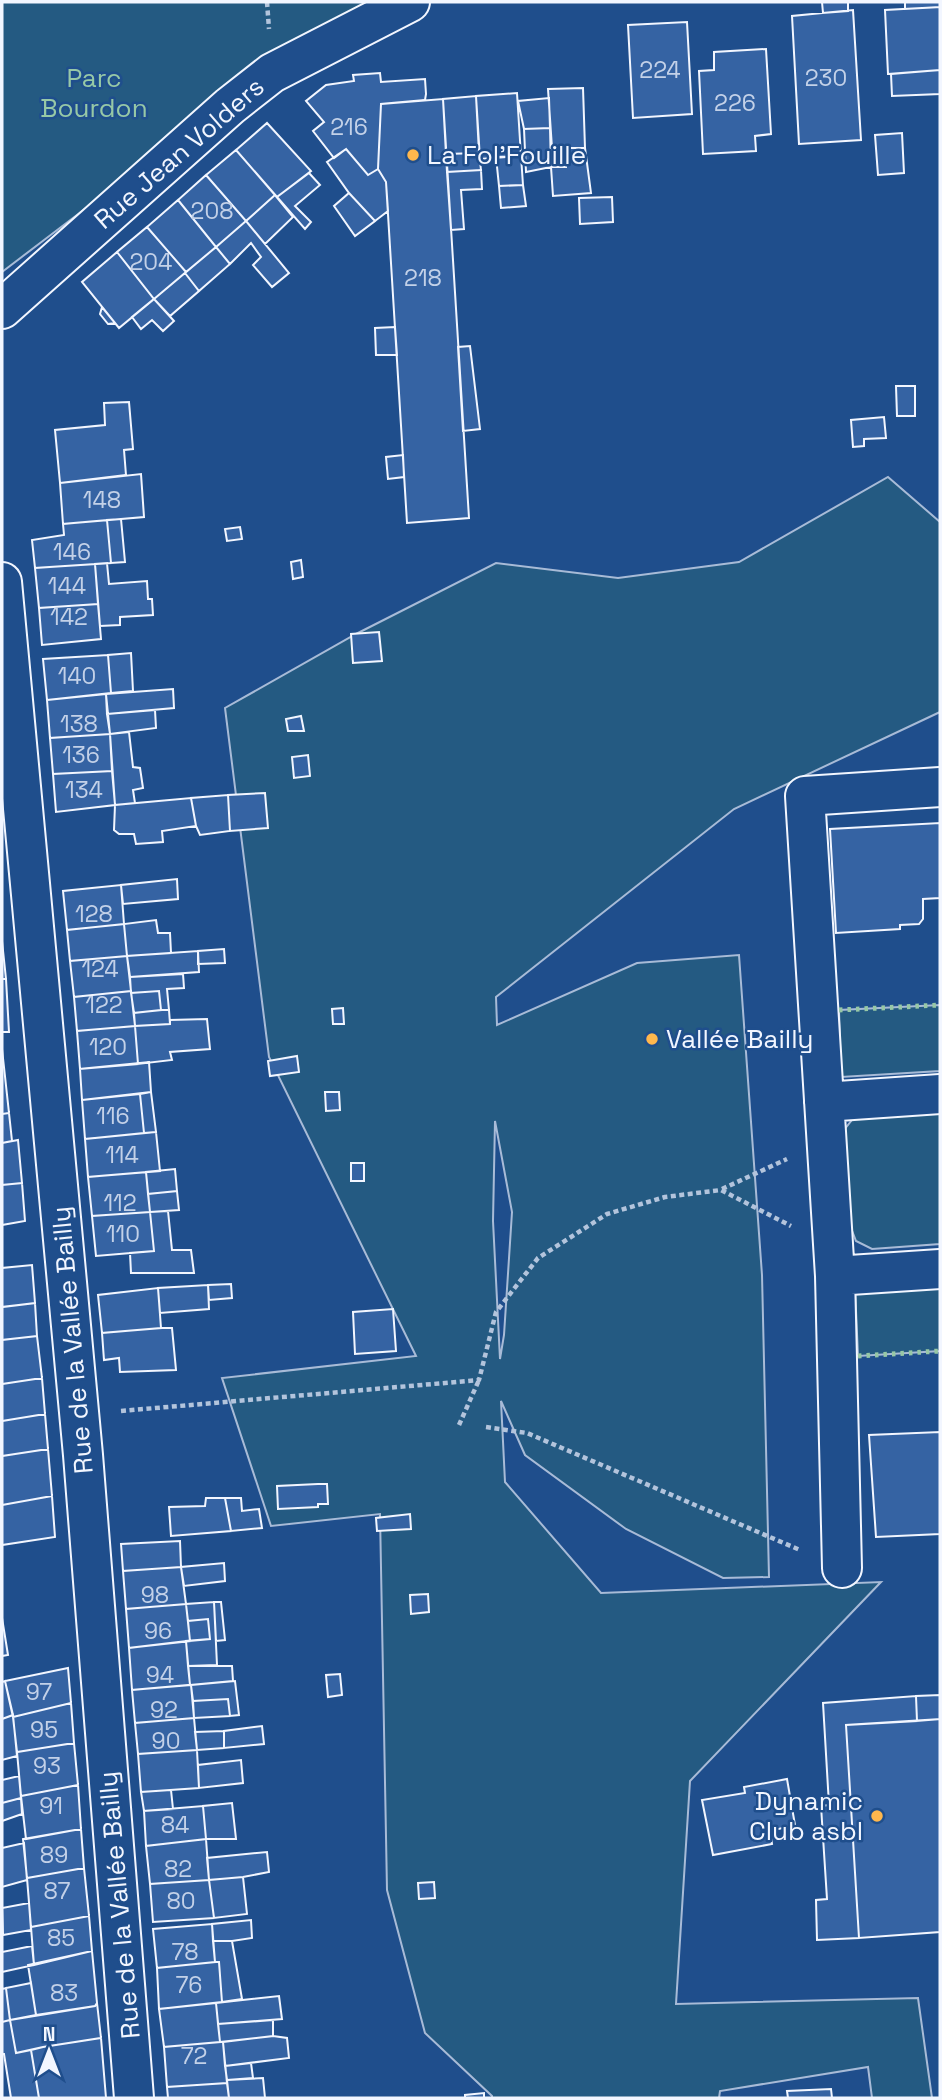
<svg xmlns="http://www.w3.org/2000/svg" width="942" height="2100" viewBox="0 0 942 2100" font-family="'Space Grotesk',sans-serif">
<style>
.green{fill:#245a82;stroke:#a8bbd7;stroke-width:2;fill-rule:evenodd}
.building{fill:#3563a3;stroke:#f2f6ff;stroke-width:2}
.lines{fill:none;stroke-linecap:round;stroke-linejoin:round}
.minor-casing{stroke:#f2f6ff;stroke-width:42}
.path{stroke:#b3c4dc;stroke-width:4.5;stroke-dasharray:5 3.5;stroke-linecap:butt}
.minor{stroke:#1f4e8c;stroke-width:38}
.hedge{stroke:#97c8a6;stroke-width:5;stroke-dasharray:3.5 5;stroke-linecap:butt}
.poi-dot{fill:#ffb74d;stroke:#1f4e8c;stroke-width:2.5}
.labels{text-anchor:middle;stroke-width:5;stroke-linejoin:round;paint-order:stroke}
.number-label{font-size:23px;fill:#c3d1e8}
.park-label{font-size:26px;fill:#97c8a6;stroke:#1f4e8c}
.street-label{font-size:26px;fill:#f2f6ff;stroke:#1f4e8c}
.poi-label{font-size:26px;fill:#f2f6ff;stroke:#1f4e8c;text-anchor:start}
</style>
<rect width="100%" height="100%" fill="#1f4e8c"/>
<path class="green" d="M2,2h389l-297,200 -92,70z
M888,477l52,45v190l-206,97 -238,188 1,28 140,-62 102,-8 23,320 7,302 -46,1 -97,-49 -101,-74 -24,-54 4,81 96,111 280,-11 -191,199 -14,223 242,-6 14,100h-60l-4,-31 -148,24 -1,7h-227v-2l-67,-63 -38,-143 -7,-376 -109,12 -49,-148 194,-22 -147,-299 -44,-349 131,-74 140,-71 122,15 121,-16zM495,1121l17,91 -8,123 -4,24 -7,-138z
M940,1005v66l-99,6 -2,-67z
M940,1108v136l-68,5 -16,-8 -5,-13 -7,-98 8,-10 9,-6z
M940,1282v69l-82,5 -3,-68z"/>
<path class="building" d="M822,2h26v9l-25,2z
M905,2h35v5l-35,2z
M940,7v63l-52,4 -3,-64z
M853,10l8,130 -62,4 -7,-128z
M687,22l5,92 -59,4 -5,-93z
M766,49l5,85 -16,2 1,15 -53,3 -4,-83 15,-1v-18z
M940,70v24l-48,2 -1,-22z
M380,73l1,9 44,-3 1,15 -1,6 -44,4 -3,65 -10,6 -22,-26 -12,9 -21,-27 11,-9 -18,-21 20,-16 28,-4 -1,-6z
M583,88l2,60h-33l-4,-59z
M517,93l4,63 -41,3 -4,-63z
M476,96l3,57 -33,1 -3,-55z
M549,98l1,30 -26,1 -6,-28z
M443,99l26,419 -62,5 -21,-341 -8,-13 3,-65z
M267,123l44,48 -34,26 -41,-47z
M550,128l1,39 -25,5 -2,-43z
M902,133l2,40 -26,2 -3,-40z
M552,148h14v19h-15z
M566,148h19l6,45 -38,3 -2,-29h15z
M346,149l22,26 10,-6 8,13 2,29 -13,10 -26,-28 -22,-31z
M236,150l39,45 -29,26 -40,-46z
M479,153l2,17 -34,2 -1,-18z
M521,156l2,29 -24,1 -3,-29z
M481,170l1,19 -21,1 3,39 -13,1 -4,-58z
M309,173l11,12 -25,21 16,16 -6,7 -28,-32z
M206,175l40,46 -30,26 -38,-47z
M523,185l3,21 -25,2 -2,-22z
M349,193l26,28 -20,15 -21,-30z
M275,195l18,22 -28,27 -19,-23z
M612,197l1,25 -33,2 -1,-26z
M178,200l38,47 -30,25 -39,-45z
M246,221l43,52 -17,14 -19,-22 8,-8 -10,-14 -21,21 -14,-17z
M147,227l39,45 -32,27 -37,-47z
M216,247l14,17 -31,27 -14,-18z
M117,252l37,47 -35,29 -37,-46z
M185,273l14,18 -29,25 -16,-17z
M154,299l20,22 -11,10 -11,-11 -11,9 -9,-12z
M102,307l13,16 -7,1 -8,-10z
M395,327l2,28h-21l-1,-27z
M470,346l10,83 -17,2 -5,-84z
M896,386h19v30h-18z
M129,402l4,47 -9,1 2,25 -66,8 -5,-53 50,-5 -1,-22z
M884,417l2,21 -22,1v7l-11,1 -2,-27z
M403,455l1,22 -16,2 -2,-22z
M141,474l3,43 -81,7 -3,-41z
M121,519l4,43 -14,1 -4,-43z
M107,520l4,43 -76,5 -3,-28 32,-5 -1,-11z
M240,527l2,12 -15,2 -2,-12z
M301,560l2,17 -10,2 -2,-17z
M107,563l2,21 38,-3 1,18h4l1,16 -33,2v8l-20,1 -5,-62z
M95,564l3,40 -59,4 -4,-40z
M98,604l3,35 -59,6 -3,-37z
M379,632l3,29 -29,2 -2,-29z
M131,653l2,38 -22,2 -3,-38z
M108,655l3,38 -64,7 -4,-41z
M173,689l1,19 -67,6 -1,-20z
M106,694l4,40 -60,4 -3,-38z
M155,710l1,18 -46,6 -3,-20z
M301,716l3,15h-16l-2,-12z
M129,732l4,35 7,1 3,20 -10,2 2,13 -20,2 -5,-71z
M110,734l2,37 -59,3 -3,-36z
M308,755l2,21 -16,2 -2,-21z
M112,771l3,34 -59,7 -3,-38z
M265,793l3,35 -38,3 -2,-36z
M228,795l2,36 -30,4 -4,-9 -5,-28z
M191,798l5,28 -34,5 1,11 -27,2 -2,-10h-15l-5,-4 1,-25z
M940,823v75l-17,1v20l-4,5 -19,1v4l-64,4 -6,-104z
M177,879l1,20 -55,5 -2,-19z
M121,885l3,39 -57,6 -4,-39z
M156,920l2,13h12l1,20 -44,3 -3,-32z
M124,924l3,32 -57,5 -3,-31z
M2,941l4,38h-4z
M224,949l1,14 -27,1v-13z
M198,951l1,21 -69,5 -3,-21z
M127,956l4,35 -57,6 -4,-36z
M183,974l1,14 -17,1 2,21h-8l-2,-19 -28,2 -1,-16z
M2,979h4l3,53h-7z
M131,991l4,35 -58,5 -3,-34z
M159,991l2,19 -27,3 -3,-20z
M343,1008l1,16h-11l-1,-15z
M161,1010h8l1,14 -35,2 -1,-13z
M207,1019l3,30 -40,3 2,8 -34,4 -3,-38 35,-2v-4z
M135,1026l3,38 -58,5 -3,-38z
M2,1049l7,64 -7,1z
M297,1056l2,16 -29,4 -2,-15z
M149,1062l2,30 -69,8 -2,-31z
M151,1092l5,40 -12,1 -4,-39z
M325,1092h14l1,18 -14,1z
M140,1094l4,39 -59,6 -3,-39z
M9,1113l3,28 -10,2v-29z
M156,1132l4,39 -72,6 -3,-38z
M18,1140l4,43 -20,2v-42z
M351,1163h13v18h-13z
M175,1169l2,22 -29,3 -2,-22z
M146,1172l4,40 -58,4 -4,-39z
M22,1183l3,38 -23,4v-40z
M177,1191l2,19 -29,2 -2,-18z
M168,1211l4,39h19l3,23h-63l-1,-20 24,-2 -4,-39z
M150,1212l4,39 -58,5 -4,-40z
M32,1265l3,38 -33,4v-39z
M231,1284l1,14 -23,2 -1,-15z
M208,1285l1,24 -49,4 -2,-25z
M158,1288l3,40 -59,5 -4,-38z
M35,1303l2,33 -35,4v-33z
M393,1309l3,42 -41,3 -2,-42z
M161,1328h11l4,42 -56,2 -1,-14 -15,2 -2,-27z
M37,1336l5,42 -40,6v-44z
M42,1378l3,36 -43,7v-37z
M45,1414l3,35 -46,7v-35z
M940,1432v102l-64,3 -7,-102z
M48,1449l4,47 -50,9v-49z
M318,1484h9l1,20h-10v3l-40,2 -1,-23z
M52,1496l3,41 -53,8v-40z
M206,1498h19l6,33 -60,5 -2,-29 36,-1z
M225,1498h16l1,13 17,-2 3,19 -31,3z
M410,1514l1,15 -34,2 -1,-13z
M180,1541l1,26 -58,4 -2,-27z
M224,1563l1,18 -41,5 -3,-19z
M181,1567l5,37 -60,5 -3,-38z
M428,1594l1,18 -18,2 -1,-19z
M214,1602h7l4,38 -9,1z
M214,1602l3,63 -29,1 -2,-25 24,-2 -2,-20 -20,2 -2,-17z
M186,1604l4,37 -61,7 -3,-39z
M2,1618l6,37 -6,1z
M208,1619l2,20 -20,2 -2,-20z
M186,1641l4,44 -58,5 -3,-42z
M188,1666h44l1,15 -43,4z
M68,1668l3,35 -58,14 -8,-36z
M340,1674l2,21 -14,2 -2,-22z
M5,1681l8,34 -11,4v-37z
M235,1681l4,34 -9,1 -2,-17 -35,2 -2,-16z
M188,1685h3l3,33 -59,5 -3,-33z
M940,1695v24l-23,2 -1,-25z
M916,1696l1,25 -71,4 13,213 -42,2 -1,-40 11,-1 -6,-93 8,-1 -6,-102z
M228,1699l2,17 -36,2 -1,-17z
M71,1703l3,40 -57,9 -4,-35z
M13,1715l4,41 -15,4v-41z
M194,1718l3,32 -59,4 -3,-31z
M940,1719v213l-81,6 -13,-213z
M262,1726l2,18 -40,4v-17z
M224,1731v17l-27,2 -2,-18z
M74,1743l4,42 -57,11 -4,-44z
M197,1750l2,38 -58,4 -3,-38z
M241,1760l2,23 -44,5 -1,-23z
M19,1776l2,22 -19,5v-23z
M787,1779l8,46 -25,6 2,13 -59,11 -11,-55 43,-7 -1,-6z
M78,1785l3,44 -55,10 -5,-43z
M171,1790l2,19 -29,2 -3,-19z
M21,1798l1,16 -20,7v-18z
M232,1803l4,36h-30l-3,-33z
M203,1806l3,33 -60,7 -2,-35z
M81,1829l3,39 -57,10 -4,-39z
M206,1839l3,41 -59,4 -4,-38z
M24,1843l3,37 -25,7v-39z
M267,1852l2,20 -26,5 -34,3 -2,-22z
M84,1868l5,48 -58,11 -4,-49z
M243,1877l4,37 -33,4 -5,-38z
M209,1880l5,38 -61,4 -3,-38z
M434,1882l1,16 -16,1 -1,-16z
M29,1903l2,27 -28,5 -1,-27z
M89,1916l3,35 -58,14 -3,-38z
M251,1920l1,18 -20,3h-19l-1,-17z
M212,1924l3,38 -58,6 -4,-39z
M213,1941h19l10,58 -20,3 -3,-40h-4z
M32,1946l2,19 -32,7v-20z
M92,1951l5,52 -2,3 -59,9 -8,-50z
M215,1962h4l3,40 -63,7 -2,-41z
M31,1983l5,32 -26,5 -4,-32z
M6,1988l4,32 -8,2v-33z
M279,1996l3,23 -64,5 -2,-21z
M97,2003l4,35 -58,9 -27,6 -6,-33 85,-14z
M216,2003l4,39 -56,5 -5,-38z
M10,2020l6,33 15,-3 8,48h-28l-7,-44h-2v-32z
M273,2020v16l-53,6 -2,-18z
M273,2036l14,2 2,20 -64,8 -2,-24z
M101,2038l5,60h-67l-8,-48 12,-3z
M220,2042h3l4,41 -60,4 -3,-40z
M251,2063l2,15 -26,2 -2,-14z
M263,2078l2,20h-36l-2,-18z
M227,2083l2,15h-61l-1,-11z
M831,2089l1,9h-44l-1,-7z
M484,2093v5h-19v-3z"/>
<g class="lines">
<defs>
<path id="minor" d="M2,309l228,-203 42,-33 138,-71
M2,582l81,873 51,643
M824,1102l116,-8
M835,1276l105,-7
M842,1568l-7,-292 -30,-480 135,-9"/>
</defs>
<use href="#minor" class="minor-casing"/>
<path class="path" d="M267,2l2,27
M722,1189l65,-30
M121,1411l358,-31 17,-68 42,-54 69,-44 58,-17 56,-7 70,36
M459,1425l20,-45
M486,1427l41,6 273,117"/>
<use href="#minor" class="minor"/>
<path class="hedge" d="M839,1010l101,-5
M858,1356l82,-5"/>
</g>
<g class="poi-dot">
<circle cx="413" cy="155" r="7"/>
<circle cx="652" cy="1039" r="7"/>
<circle cx="877" cy="1816" r="7"/>
</g>
<g class="labels">
<g class="number-label">
<text x="660" y="78">224</text>
<text x="826" y="86">230</text>
<text x="735" y="111">226</text>
<text x="349" y="135">216</text>
<text x="212" y="219">208</text>
<text x="151" y="270">204</text>
<text x="423" y="286">218</text>
<text x="102" y="508">148</text>
<text x="72" y="560">146</text>
<text x="67" y="594">144</text>
<text x="69" y="625">142</text>
<text x="77" y="684">140</text>
<text x="79" y="732">138</text>
<text x="81" y="763">136</text>
<text x="84" y="798">134</text>
<text x="94" y="922">128</text>
<text x="100" y="977">124</text>
<text x="104" y="1013">122</text>
<text x="108" y="1055">120</text>
<text x="113" y="1124">116</text>
<text x="122" y="1163">114</text>
<text x="120" y="1211">112</text>
<text x="123" y="1242">110</text>
<text x="155" y="1603">98</text>
<text x="158" y="1639">96</text>
<text x="160" y="1683">94</text>
<text x="39" y="1700">97</text>
<text x="164" y="1718">92</text>
<text x="44" y="1738">95</text>
<text x="166" y="1749">90</text>
<text x="47" y="1774">93</text>
<text x="51" y="1814">91</text>
<text x="175" y="1833">84</text>
<text x="54" y="1863">89</text>
<text x="178" y="1877">82</text>
<text x="57" y="1899">87</text>
<text x="181" y="1909">80</text>
<text x="61" y="1946">85</text>
<text x="185" y="1960">78</text>
<text x="189" y="1993">76</text>
<text x="64" y="2001">83</text>
<text x="194" y="2064">72</text>
</g>
<g class="park-label">
<text x="94" y="87">Parc<tspan x="94" dy="30">Bourdon</tspan></text>
</g>
<g class="street-label">
<text transform="translate(179 153) rotate(-41)" y="9">Rue Jean Volders</text>
<text transform="translate(72 1340) rotate(-95)" y="9">Rue de la Vallée Bailly</text>
<text transform="translate(119 1905) rotate(-95)" y="9">Rue de la Vallée Bailly</text>
</g>
<g class="poi-label">
<text x="427" y="164">La Fol'Fouille</text>
<text x="666" y="1048">Vallée Bailly</text>
<text x="863" y="1810" text-anchor="end">Dynamic<tspan x="863" dy="30">Club asbl</tspan></text>
</g>
</g>
<rect width="942" height="2100" fill="none" stroke="#f2f6ff" stroke-width="7"/>
<g transform="translate(49 2051)" stroke="#1f4e8c" stroke-width="5" paint-order="stroke">
<path d="M0-5L12 26L0 18L-12 26Z" fill="#f2f6ff"/>
<text y="-10" font-size="19" font-weight="bold" text-anchor="middle" fill="#f2f6ff">N</text>
</g>
</svg>
